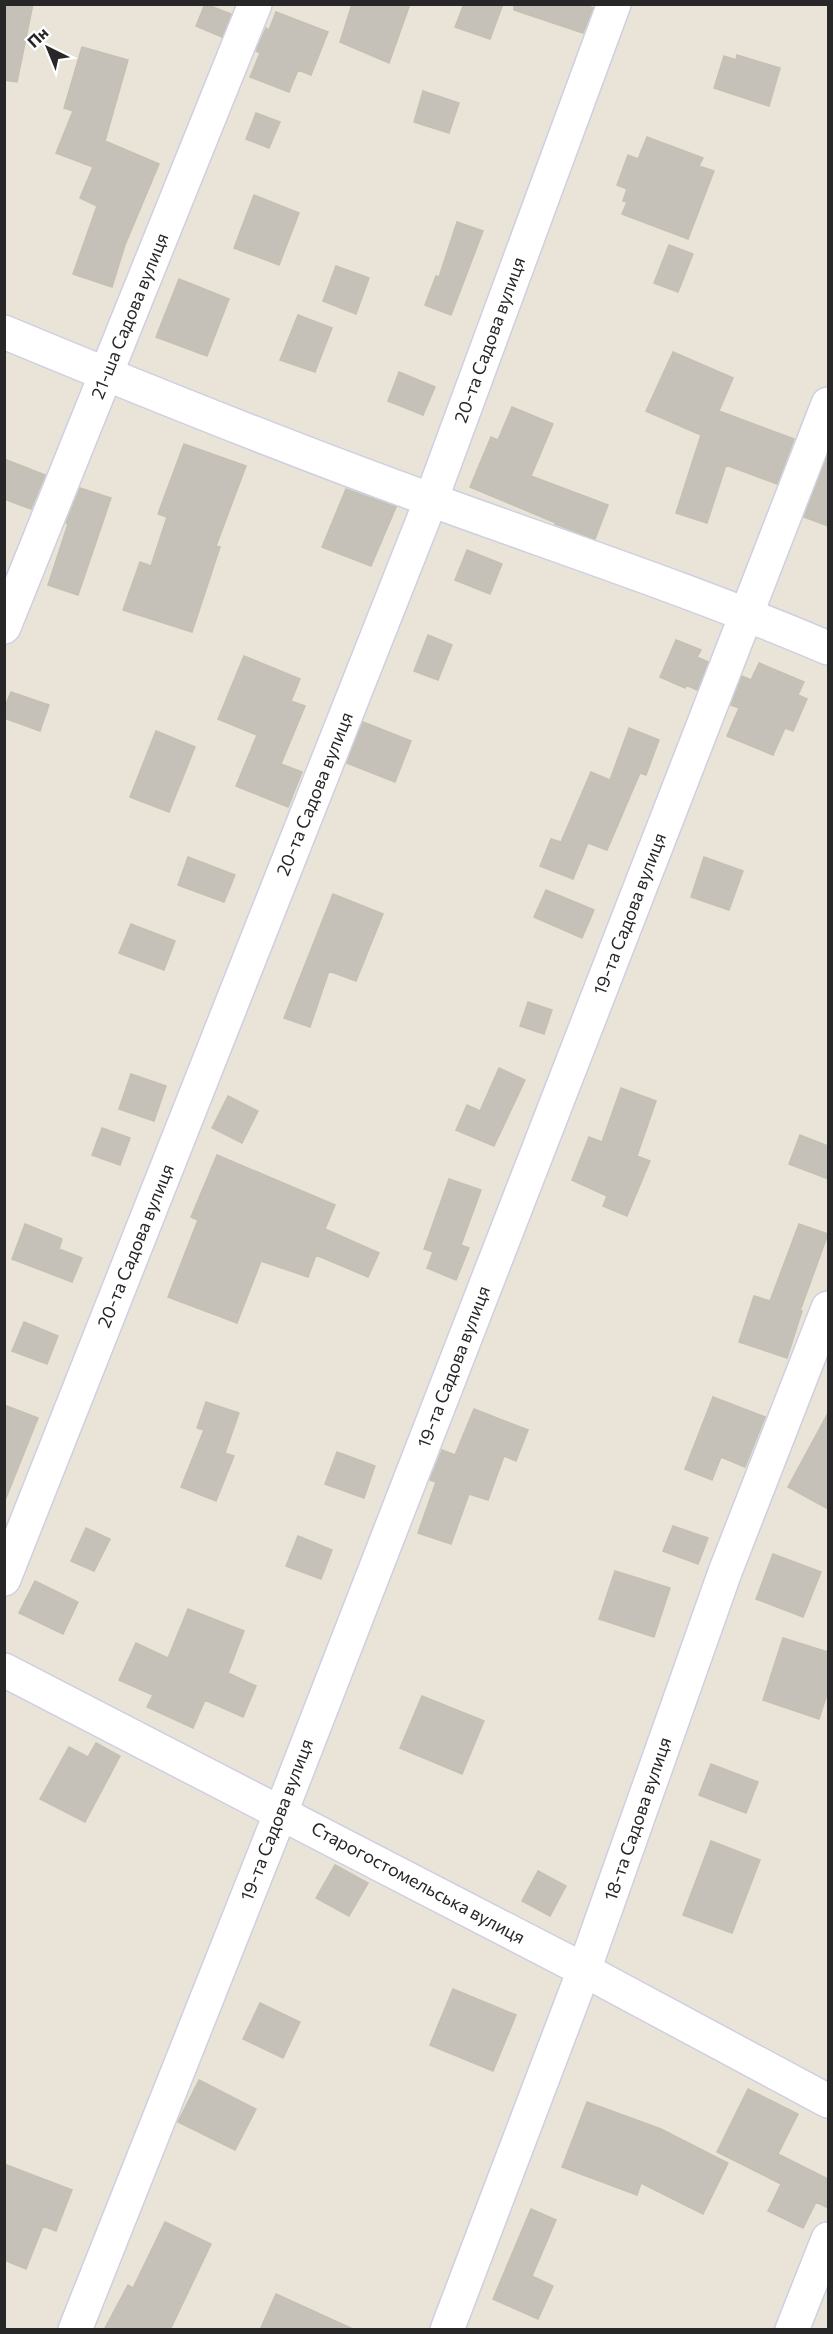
<svg xmlns="http://www.w3.org/2000/svg" width="833" height="2334" viewBox="0 0 833 2334" font-family="Commissioner,sans-serif">
<style>
.building{fill:#c5c1b8;stroke:#c5c0b2;stroke-width:1.5}
.lines{fill:none;stroke-linecap:round;stroke-linejoin:round}
.minor-casing{stroke:#cecfe1;stroke-width:36}
.minor{stroke:#fff;stroke-width:33}
.labels{text-anchor:middle;stroke-width:5;stroke-linejoin:round;paint-order:stroke}
.street-label{font-size:18px;fill:#272727;stroke:#fff}
</style>
<rect width="100%" height="100%" fill="#eae4d8"/>
<path class="building" d="M4,4h29l-16,78 -13,-2z
M205,4l26,10 -9,23 -26,-11z
M352,4h58l-21,59 -49,-21z
M464,4h39l-13,35 -35,-12z
M514,4h69l10,4 -10,25 -69,-23z
M276,12l52,20 -17,43 -13,-5 -9,22 -39,-15 10,-24 -4,-2 10,-23 3,2z
M82,47l46,13 -23,81 54,23 -34,81 -13,42 -39,-13 24,-68 -17,-8 13,-31 -37,-14 17,-42 -9,-3z
M737,55l43,13 -11,38 -55,-18 10,-32 12,4z
M423,91l36,12 -10,30 -35,-11z
M256,113l24,9 -11,26 -23,-9z
M647,137l56,21 -4,8 15,5 -26,68 -66,-25 5,-12 -4,-1 4,-12 -10,-4 11,-30 10,4z
M254,195l45,18 -20,52 -45,-17z
M457,222l26,9 -32,84 -26,-10 11,-29 3,1z
M669,245l24,9 -15,38 -24,-9z
M336,266l33,12 -13,36 -33,-13z
M179,279l50,20 -22,57 -51,-19z
M298,315l34,13 -17,44 -35,-12z
M673,352l60,26 -14,33 75,28 -17,45 -51,-19 -19,58 -31,-10 25,-78 -55,-24z
M399,372l36,15 -12,28 -35,-14z
M512,407l41,17 -22,52 77,29 -13,34 -40,-15 1,-1 -86,-36 21,-50 7,3z
M184,444l62,22 -30,80 4,1 -28,85 -69,-22 17,-48 11,4 16,-49 -9,-3z
M828,454v72l-24,-9z
M4,459l41,16 -14,34 -27,-10z
M80,488l31,10 -33,97 -30,-10 20,-61 -2,-1z
M346,489l50,18 -25,59 -49,-19z
M467,550l35,14 -12,30 -35,-14z
M428,635l24,10 -14,35 -24,-9z
M676,640l25,10 -4,7 11,5 -11,28 -11,-5 -1,3 -25,-11z
M244,656l56,23 -9,22 14,5 -24,58 21,8 -14,35 -52,-21 21,-51 -39,-16z
M759,663l45,19 -6,13 9,4 -14,32 -8,-3 -12,27 -46,-19 12,-28 -8,-3 11,-29 9,4z
M11,692l38,13 -9,26 -36,-13v-9z
M363,722l48,19 -16,41 -48,-19z
M629,728l30,12 -13,35 -6,-2 -33,77 -19,-7 -15,36 -33,-13 11,-27 10,3 30,-70 19,8z
M156,731l39,16 -26,65 -39,-15z
M188,857l47,18 -11,27 -46,-17z
M704,857l39,14 -14,39 -38,-13z
M546,890l48,20 -12,28 -48,-21z
M333,894l50,20 -27,67 -27,-10 -19,56 -26,-9z
M131,924l44,17 -11,29 -45,-17z
M528,1002l24,8 -8,24 -24,-8z
M499,1068l26,12 -31,66 -38,-16 11,-25 13,6z
M131,1074l35,12 -12,35 -35,-12z
M621,1088l35,13 -19,55 13,5 -23,55 -24,-10 4,-10 -35,-16 17,-43 13,5z
M228,1096l30,15 -16,32 -30,-15z
M102,1128l28,10 -10,27 -28,-10z
M800,1135l28,11v33l-39,-15z
M217,1155l118,50 -10,24 54,24 -11,24 -52,-22 -8,22 -47,-16 -24,62 -69,-26 30,-77 -7,-3z
M449,1179l32,11 -20,55 8,3 -13,32 -29,-12 6,-16 -9,-3z
M25,1224l37,15 -3,10 23,9 -10,24 -60,-23z
M799,1224l29,10 -28,77h2l-15,47 -48,-16 15,-46 16,5z
M24,1322l34,14 -11,28 -35,-13z
M713,1397l52,20 -20,50 -24,-10 -9,23 -27,-11z
M206,1402l33,11 -14,40 9,3 -18,45 -35,-14 23,-57 -7,-2z
M4,1405l34,13 -32,80h-2z
M474,1409l54,21 -12,31 -12,-5 -16,44 -19,-6 -18,50 -33,-11 18,-51 -6,-2 12,-30 13,5z
M828,1413v96l-40,-22z
M337,1452l38,14 -11,32 -39,-14z
M673,1526l35,12 -10,26 -35,-13z
M86,1528l24,11 -16,32 -23,-10z
M298,1536l34,14 -11,29 -35,-13z
M773,1554l48,18 -18,45 -47,-18z
M615,1571l55,17 -16,49 -55,-18z
M35,1581l43,21 -15,32 -44,-21z
M188,1609l56,22 -16,42 28,13 -13,31 -38,-17 -12,28 -46,-21 6,-12 -34,-15 17,-37 32,15z
M783,1638l45,14v39l-9,28 -56,-19z
M422,1696l62,25 -22,53 -62,-26z
M96,1743l24,13 -35,66 -45,-23 29,-52 19,10z
M711,1764l47,18 -12,31 -47,-18z
M711,1841l49,19 -28,73 -49,-18z
M335,1865l33,18 -19,33 -33,-18z
M538,1871l28,15 -16,30 -28,-15z
M453,1989l63,26 -23,56 -63,-26z
M260,2003l40,19 -17,36 -40,-19z
M199,2080l57,29 -21,41 -57,-28z
M748,2089l50,25 -20,40 50,25v29l-12,-6 -13,26 -35,-17 13,-27 -64,-32z
M587,2102l74,27 67,34 -25,51 -62,-31 -4,12 -75,-28z
M4,2164l68,26 -16,41 -13,-5 -17,43 -22,-9z
M531,2209l25,11 -24,56 21,10 -15,33 -45,-20z
M165,2222l46,22 -41,86h-66l24,-45 5,3z
M276,2294l79,36h-95z"/>
<g class="lines">
<defs>
<path id="minor" d="M4,332c142,59 286,117 430,169 132,48 265,92 394,147
M4,627l251,-623
M4,1579l427,-1079 183,-496
M4,1670l580,300 244,131
M75,2330l206,-518 547,-1408
M447,2330l137,-360 141,-398 103,-264
M792,2330l36,-91"/>
</defs>
<use href="#minor" class="minor-casing"/>
<use href="#minor" class="minor"/>
</g>
<g class="labels">
<g class="street-label">
<text transform="translate(130 316) rotate(-68)" y="6">21-ша Садова вулиця</text>
<text transform="translate(490 340) rotate(-70)" y="6">20-та Садова вулиця</text>
<text transform="translate(315 794) rotate(-68)" y="6">20-та Садова вулиця</text>
<text transform="translate(630 914) rotate(-69)" y="6">19-та Садова вулиця</text>
<text transform="translate(136 1246) rotate(-68)" y="6">20-та Садова вулиця</text>
<text transform="translate(454 1367) rotate(-69)" y="6">19-та Садова вулиця</text>
<text transform="translate(638 1819) rotate(-71)" y="6">18-та Садова вулиця</text>
<text transform="translate(277 1820) rotate(-69)" y="6">19-та Садова вулиця</text>
<text transform="translate(418 1883) rotate(28)" y="6">Старогостомельська вулиця</text>
</g>
</g>
<rect width="833" height="2334" fill="none" stroke="#272727" stroke-width="12"/>
<g transform="translate(48 48) rotate(317)" stroke="#ffffff" stroke-width="4.5" paint-order="stroke">
<path d="M0-4.5L10 22L0 15L-10 22Z" fill="#272727"/>
<text y="-9" font-size="16" font-weight="bold" text-anchor="middle" fill="#272727">Пн</text>
</g>
</svg>
